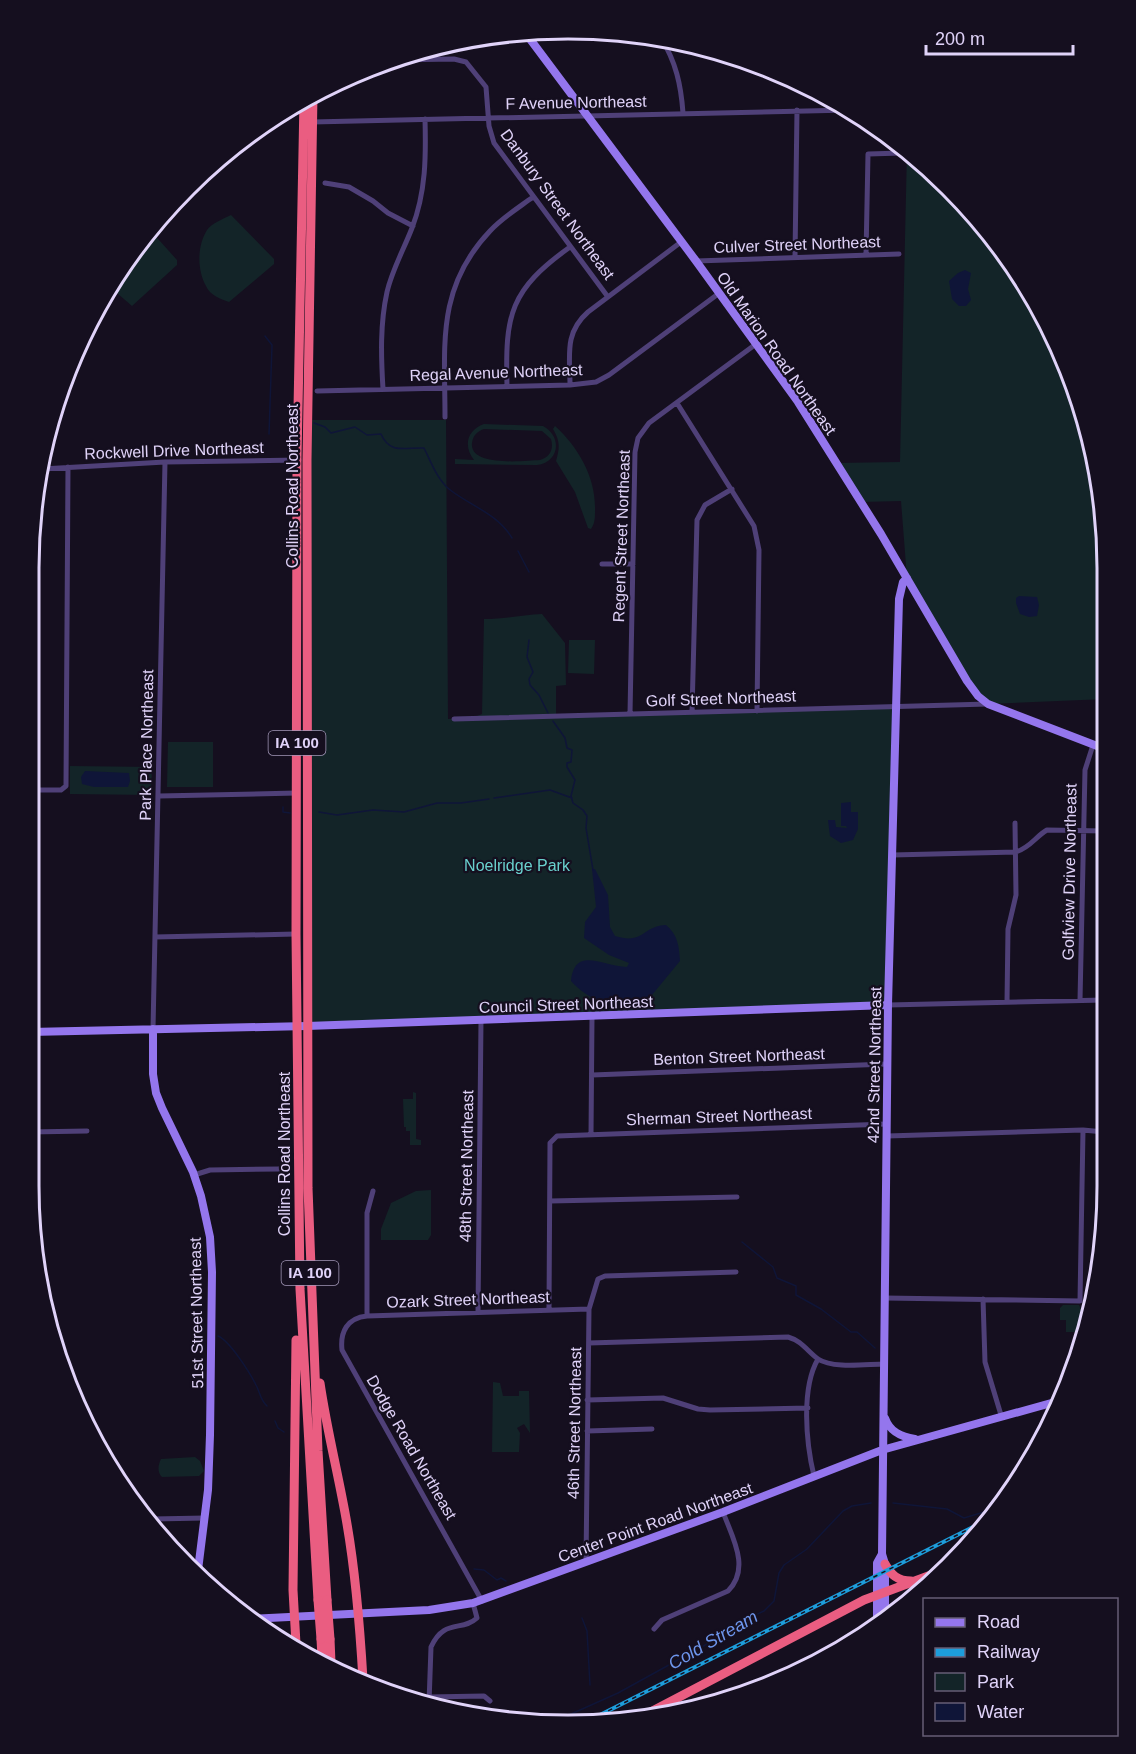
<svg xmlns="http://www.w3.org/2000/svg" width="1136" height="1754" viewBox="0 0 1136 1754" font-family="Helvetica,sans-serif">
<style>
.green{fill:#132428;fill-rule:evenodd}
.water{fill:#0f1538}
.lines{fill:none;stroke-linecap:round;stroke-linejoin:round}
.stream{stroke:#0f1538;stroke-width:1.5}
.street{stroke:#4f4078;stroke-width:5}
.secondary{stroke:#9476ed;stroke-width:8}
.highway{stroke:#ea5d81;stroke-width:9}
.rail-casing{stroke:#1d9ddb;stroke-width:4}
.rail{stroke:#150f1f;stroke-width:1.5;stroke-dasharray:4.5;stroke-linecap:butt}
.highway-bridge{stroke:#ea5d81;stroke-width:9}
.labels{text-anchor:middle;stroke-width:4.5;stroke-linejoin:round;paint-order:stroke}
.shield{fill:#150f1f;stroke:#a398b8;stroke-width:1.5}
.shield-label{font-size:15px;font-weight:bold;fill:#e0d3f9}
.street-label{font-size:16px;fill:#e0d3f9;stroke:#150f1f}
.park-label{font-size:16px;fill:#69cfcd;stroke:#150f1f}
.water-label{font-size:18px;font-style:italic;fill:#6e95ec;stroke:#150f1f}
.rim{fill:none;stroke:#e0d3f9;stroke-width:3}
</style>
<rect width="100%" height="100%" fill="#150f1f"/>
<path class="green" d="M907,150l16,12 73,78 56,90 37,99 17,104v166l-118,5 -10,-8 -71,-118 -6,-77 -40,1 -25,-39 64,-1z
M231,215l43,44v5l-45,38c-9,-3 -19,-7 -23,-16 -9,-16 -9,-40 1,-56 5,-7 16,-11 24,-15z
M150,230l27,30v5l-45,41 -15,-13 -4,-7z
M307,420h139l2,299 24,-1 10,-4 2,-95c20,0 38,-4 58,-5l23,29 1,42 -10,1v30l341,-9 -9,298 -581,21z
M484,424l59,2c20,11 16,36 -6,39l-82,-1v-5l19,1c-11,-14 -7,-30 10,-36zM484,429l58,2 9,8c3,10 -1,18 -11,21 -16,1 -71,7 -68,-17 1,-8 6,-12 12,-14z
M555,426c24,22 41,52 40,84 0,8 0,13 -4,19l-3,-1 -13,-36 -19,-31c4,-14 4,-20 -3,-32z
M569,640h26l-1,34 -26,-1z
M168,742h45v45h-46z
M70,766l82,1 -1,28 -81,-1z
M413,1092l3,1v46l5,1v5h-11v-14h-4v-4h-2l-1,-28h10z
M431,1190v45l-3,5h-47v-11l10,-26 25,-12z
M1063,1305h16l7,15 -4,12h-16v-12h-6v-12z
M493,1382l7,1 3,13h16v-5h10l1,42 -6,-9 -7,4 3,5 -1,19h-27z
M195,1457l5,4 4,10 -5,5 -37,1c-5,-5 -4,-12 -1,-18z"/>
<path class="water" d="M965,270l6,3 -3,16 3,11 -5,6h-7l-7,-7 -3,-18 9,-8z
M1019,596l18,1 2,8 -2,11 -8,1 -9,-3 -4,-11v-5z
M85,771l44,2 1,8 -2,6h-34l-12,-3 -1,-7z
M851,802v10h7v17l-5,11 -12,3 -11,-7 -2,-16h7l1,7 11,1 -1,-2h-5v-23z
M592,869h3l13,26 2,32 5,9c29,9 27,-10 51,-11 12,10 13,21 14,36l-33,40c-34,1 -51,7 -76,-20 4,-36 32,-14 56,-14l2,-4 -20,-8 -25,-17 1,-16 11,-15z"/>
<g class="lines">
<path class="stream" d="M265,336l7,9 -3,89
M314,423l11,4 6,6 24,-6 12,8 14,-1c9,21 25,13 43,14 7,14 13,31 25,41 21,17 48,24 63,49
M518,551l11,21
M529,640l-2,17 6,15 -4,7 1,6 9,10 9,18
M553,721l12,17 2,10 5,2 -1,12 -4,1v4l8,13 -4,16 2,7 10,7 4,6 -1,12 7,42
M494,798l56,-8 22,8
M283,807v5l7,1
M319,812l18,3 36,-5 31,2 33,-9h24l28,-4
M742,1242l31,25 4,11 19,8v9l25,14 30,23h6l18,16
M196,1323l5,2
M218,1336c12,5 32,37 38,49 4,7 4,15 11,21
M275,1421l3,7 6,4
M893,1503l54,6 17,9 30,-9
M474,1569l10,1 13,10 4,-2 5,3
M582,1618l5,13 3,54
M551,1723l67,-30 89,-49 12,-11 45,-22 10,-10 5,-28 5,-8 23,-16 36,-38 9,-5 19,-3"/>
<path class="street" d="M661,38c15,24 20,47 22,75
M393,60l61,-1 12,3 20,25 3,39 5,17 114,154
M312,122l538,-12
M325,183l24,4 24,14 15,12 25,13
M866,255l2,-101 34,-1v-6
M795,257l2,-147
M696,261l203,-7
M570,385c0,-29 -6,-52 18,-73l93,-70
M507,386c-2,-72 3,-96 63,-139
M383,389c-2,-33 -3,-65 4,-97 5,-22 17,-43 25,-64 14,-36 14,-72 13,-109
M317,391l253,-6 26,-3 13,-7 109,-81
M677,403l77,123 5,24 -2,161
M445,417c0,-72 -9,-129 45,-186 12,-13 28,-23 43,-34
M42,469l123,-7 134,-2
M602,564h31
M692,712l5,-192 8,-15 27,-16
M630,714l5,-262 3,-14 11,-15 107,-79
M454,719l534,-15
M31,790h30l5,-4 2,-319
M159,796l138,-3
M892,855l124,-3c15,-5 19,-15 31,-22l58,1
M155,937l141,-3
M1080,1000l5,-230 8,-25
M1007,1002l1,-73 8,-34 -1,-72
M888,1005l216,-5
M153,1029l12,-567
M592,1075l295,-11
M29,1132l58,-1
M591,1135l1,-118
M887,1136l196,-6 21,2
M194,1175l16,-5 69,-1
M373,1191l-6,22v103l222,-7
M550,1201l187,-4
M885,1298l195,3 3,-171
M983,1299l2,63 16,53
M549,1310l1,-167 7,-7 330,-12
M478,1312l3,-292
M367,1316c-20,2 -27,16 -25,34l140,251
M589,1343l199,-6c14,4 19,14 30,22 15,10 49,5 67,5
M587,1400l76,-2 35,11 12,1 98,-2
M587,1431l65,-2
M814,1476c-8,-33 -13,-88 4,-117
M153,1519l52,-1
M586,1562l3,-253 9,-30 7,-3 131,-4
M654,1629l8,-9 66,-29c23,-23 4,-54 -5,-79
M429,1697l55,-1 6,5
M429,1703l2,-56c13,-29 31,-15 46,-29l-4,-15"/>
<path class="secondary" d="M524,31l172,230 102,141 83,132 86,147 11,15 10,8 117,45
M153,1029v45l3,19 6,15 31,64 8,24 9,41 2,35 -2,163 -2,55 -10,80
M30,1032l277,-6 581,-21
M885,1418c5,14 16,19 30,21
M248,1619l181,-9 44,-7 250,-91 159,-62 180,-50
M885,1619v-55l-3,-10 6,-549 11,-406 4,-17 4,-4
M877,1627v-64l5,-9"/>
<path class="highway" d="M313,94l-6,366 1,728 10,263 9,149
M304,100l-7,360 -1,474 4,355 18,311
M320,1383c7,48 19,94 27,141 9,52 13,104 16,156
M885,1564c6,11 13,17 26,17
M321,1639l1,19
M330,1639l1,24
M296,1644l-3,-54 3,-250
M694,1709l70,-27
M643,1716l221,-116 75,-28"/>
<defs>
<path id="rail" d="M584,1723l403,-203"/>
</defs>
<use href="#rail" class="rail-casing"/>
<use href="#rail" class="rail"/>
<path class="highway-bridge" d="M318,1600l3,39
M327,1600l3,39"/>
</g>
<g class="labels">
<g class="shield">
<rect x="268.5" y="731" width="57" height="24" rx="4.5"/>
<rect x="281.5" y="1261" width="57" height="24" rx="4.5"/>
</g>
<g class="shield-label">
<text x="297" y="748">IA 100</text>
<text x="310" y="1278">IA 100</text>
</g>
<g class="street-label">
<text transform="translate(576 102) rotate(-1)" y="6">F Avenue Northeast</text>
<text transform="translate(558 204) rotate(54)" y="6">Danbury Street Northeast</text>
<text transform="translate(797 244) rotate(-2)" y="6">Culver Street Northeast</text>
<text transform="translate(777 353) rotate(55)" y="6">Old Marion Road Northeast</text>
<text transform="translate(496 372) rotate(-2)" y="6">Regal Avenue Northeast</text>
<text transform="translate(174 450) rotate(-2)" y="6">Rockwell Drive Northeast</text>
<text transform="translate(292 486) rotate(-90)" y="6">Collins Road Northeast</text>
<text transform="translate(621 536) rotate(-88)" y="6">Regent Street Northeast</text>
<text transform="translate(721 698) rotate(-2)" y="6">Golf Street Northeast</text>
<text transform="translate(146 745) rotate(-89)" y="6">Park Place Northeast</text>
<text transform="translate(1069 872) rotate(-89)" y="6">Golfview Drive Northeast</text>
<text transform="translate(566 1004) rotate(-2)" y="6">Council Street Northeast</text>
<text transform="translate(739 1056) rotate(-2)" y="6">Benton Street Northeast</text>
<text transform="translate(874 1065) rotate(-89)" y="6">42nd Street Northeast</text>
<text transform="translate(719 1116) rotate(-2)" y="6">Sherman Street Northeast</text>
<text transform="translate(284 1154) rotate(-90)" y="6">Collins Road Northeast</text>
<text transform="translate(466 1166) rotate(-89)" y="6">48th Street Northeast</text>
<text transform="translate(468 1299) rotate(-2)" y="6">Ozark Street Northeast</text>
<text transform="translate(196 1313) rotate(-91)" y="6">51st Street Northeast</text>
<text transform="translate(574 1423) rotate(-89)" y="6">46th Street Northeast</text>
<text transform="translate(412 1447) rotate(60)" y="6">Dodge Road Northeast</text>
<text transform="translate(655 1522) rotate(-20)" y="6">Center Point Road Northeast</text>
</g>
<g class="park-label">
<text x="517" y="871">Noelridge Park</text>
</g>
<g class="water-label">
<text transform="translate(713 1640) rotate(-30)" y="6">Cold Stream</text>
</g>
</g>
<path d="M0 0H1136V1754H0ZM568 39H568A529 529 0 0 1 1097 568V1186A529 529 0 0 1 568 1715H568A529 529 0 0 1 39 1186V568A529 529 0 0 1 568 39Z" fill="#150f1f" fill-rule="evenodd"/>
<path class="rim" d="M568 39H568A529 529 0 0 1 1097 568V1186A529 529 0 0 1 568 1715H568A529 529 0 0 1 39 1186V568A529 529 0 0 1 568 39Z"/>
<rect x="923" y="1598" width="195" height="138" fill="#150f1f" stroke="#665d76" stroke-width="1.5"/>
<rect x="935" y="1618" width="30" height="9" fill="#9476ed" stroke="#665d76" stroke-width="1.5"/>
<text x="977" y="1628" font-size="18" fill="#e0d3f9">Road</text>
<rect x="935" y="1648" width="30" height="9" fill="#1d9ddb" stroke="#665d76" stroke-width="1.5"/>
<text x="977" y="1658" font-size="18" fill="#e0d3f9">Railway</text>
<rect x="935" y="1673" width="30" height="18" fill="#132428" stroke="#665d76" stroke-width="1.5"/>
<text x="977" y="1688" font-size="18" fill="#e0d3f9">Park</text>
<rect x="935" y="1703" width="30" height="18" fill="#0f1538" stroke="#665d76" stroke-width="1.5"/>
<text x="977" y="1718" font-size="18" fill="#e0d3f9">Water</text>
<path d="M926 45v9h147v-9" fill="none" stroke="#e0d3f9" stroke-width="3"/>
<text x="935" y="45" font-size="18" fill="#e0d3f9" stroke="#150f1f" stroke-width="4.5" paint-order="stroke">200 m</text>
</svg>
